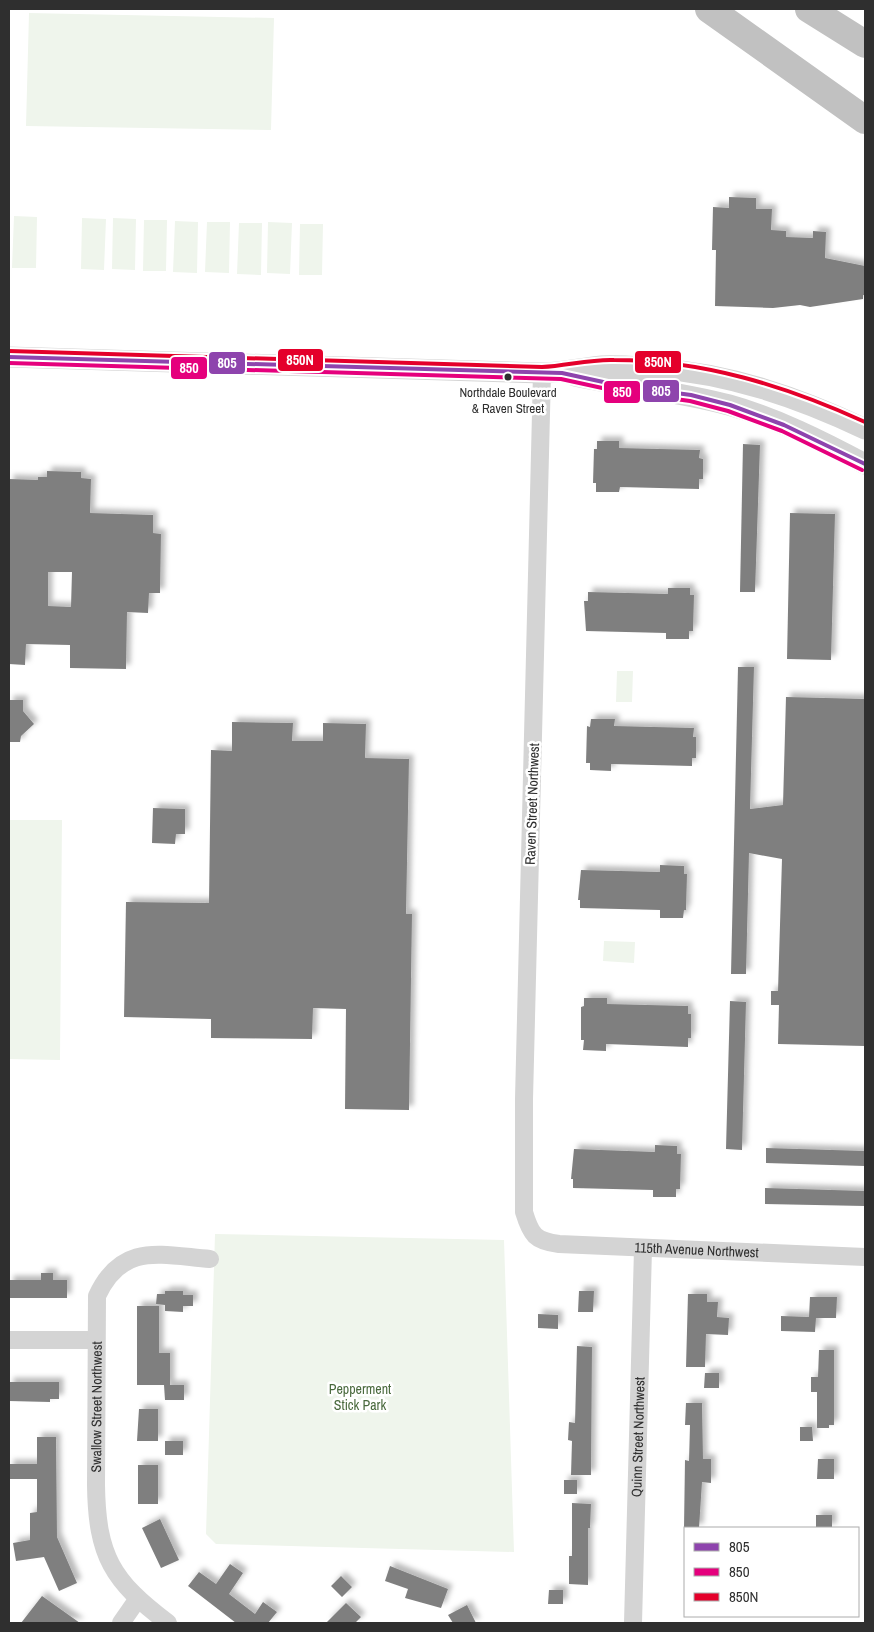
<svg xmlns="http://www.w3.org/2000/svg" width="874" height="1632" viewBox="0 0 874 1632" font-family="'Archivo Narrow',sans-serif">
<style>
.green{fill:#eff5ec}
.building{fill:#7f7f7f;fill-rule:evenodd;filter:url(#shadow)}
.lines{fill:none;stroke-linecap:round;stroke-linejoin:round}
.minor{stroke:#d4d4d4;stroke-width:18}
.tertiary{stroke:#d4d4d4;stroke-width:21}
.motorway{stroke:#c1c1c1;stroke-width:28}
.bus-1-casing{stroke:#fff;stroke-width:8}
.bus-2-casing{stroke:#fff;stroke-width:8}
.bus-3-casing{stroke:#fff;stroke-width:8}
.bus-1{stroke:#8e44ad;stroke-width:4}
.bus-2{stroke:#e5007d;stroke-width:4}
.bus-3{stroke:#e4002b;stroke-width:4}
.bus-dot{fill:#2f2f2f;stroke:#fff;stroke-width:2}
.labels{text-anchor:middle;stroke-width:5;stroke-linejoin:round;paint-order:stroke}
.bus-label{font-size:13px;fill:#2f2f2f;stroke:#fff}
.street-label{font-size:14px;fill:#2f2f2f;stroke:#fff}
.park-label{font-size:14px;fill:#49693d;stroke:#fff}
.line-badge{stroke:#fff;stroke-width:2}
.badge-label{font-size:14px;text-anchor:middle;font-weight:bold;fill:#fff}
</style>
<defs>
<filter id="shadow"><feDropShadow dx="4.5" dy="-4.5" stdDeviation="2.5" flood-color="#0004"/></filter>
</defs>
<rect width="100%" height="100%" fill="#fff"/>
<path class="green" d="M29,13l245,5 -3,112 -245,-4z
M14,216l23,1 -1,51h-24z
M82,218l24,1 -2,51 -23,-1z
M113,218l23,1 -1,51 -23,-1z
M144,220h23l-1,51h-23z
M175,221l23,1 -1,51 -24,-1z
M207,222h23l-1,51 -24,-1z
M268,222l24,1 -2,51 -23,-1z
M239,223h23l-1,52 -24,-1z
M300,224h23l-1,51h-23z
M617,671h16l-1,31h-16z
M9,820h53l-2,240 -51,-1z
M604,941l31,1 -1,21 -31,-2z
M215,1234l289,6 10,312 -298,-8 -10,-10z"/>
<path class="building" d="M729,197l27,1v11h16l-1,21 15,1v6l27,1v-7l13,1 -1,26 40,8v29h-2v4l-53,8 -10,-2 -27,3 -58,-2 1,-56h-4l1,-43 16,1z
M597,441h22v7l81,2 -1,8 4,1v20h-4v10l-79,-2 -1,5h-23v-9h-3l1,-34h3z
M743,444l17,1 -5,147h-15z
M47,471l34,1v6l10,1 -1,34 63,2v18l8,1 -1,59h-11l-1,20 -21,-1 -1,57 -56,-1v-23l-44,-1 -1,21 -16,-1v-185l29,1v-3h9zM48,572h24l-1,35 -23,-1z
M790,513l45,1 -4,146 -44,-1z
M668,588h22v7h4l-1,36h-4v8h-23v-6l-80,-2 -2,-30h4v-9l80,2z
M738,667h16l-4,142 33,-4 3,-108 79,2v347l-87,-2 1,-39h-8v-14h7l4,-132 -33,-6 -3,121h-15z
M9,700h14v11l11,13 -13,12 -1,6h-11z
M591,719h24l-1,7 80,2 -1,9h3v21h-4v8l-81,-2v7l-21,-1v-7h-4l1,-37 3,1z
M232,722l61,1 -1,18h31v-18l43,1 -1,34 44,1 -3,155h6l-3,196 -64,-1 1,-100 -33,-1 -1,31 -101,-1v-19l-87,-2 2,-115 83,1 2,-153 21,1z
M153,808l32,1v25h-9l-1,10 -23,-1z
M660,865l24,1v8h3l-1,36h-2l-1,8h-23v-8l-80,-2v-8h-2l3,-30 79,2z
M584,998h23v6l81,2v8h3v24h-3v9l-82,-3v7l-23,-1 1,-10h-3v-33l3,-1z
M730,1001l16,1 -4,148 -16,-1z
M655,1145l22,1v8h4l-1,35h-4v8h-23v-7l-80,-2v-9h-2l3,-30 81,3z
M766,1148l99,3v15l-99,-3z
M765,1188l100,3v15l-100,-2z
M41,1273h12v7h14v18h-58v-18h32z
M165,1291h18v4h10v11h-10v6l-18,-1v-6l-9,-1 1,-10h8z
M579,1291h15l-1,21h-15z
M688,1294h19v8h11l-1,15 12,1 -1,17 -22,-1 -1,33h-19z
M810,1297h27l-1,21h-20l-1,14 -34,-1v-15l28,1z
M137,1306h22v47h11v32h-33z
M538,1314l20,1v14l-20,-1z
M577,1346l15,1 -1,128h-20l1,-34 -4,-1 1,-18 6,1z
M819,1350h15v75h-5v3h-12v-36h-6v-15h7z
M705,1373h14v15h-15z
M9,1382h50v17h-9v3l-41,-1z
M164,1385h20v15h-19z
M686,1403h16l1,56h8v24l-9,-1 -3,46h-15l1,-68 4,1 1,-36h-5z
M139,1409h19v32h-21z
M800,1427h12l1,14h-13z
M37,1437h19l1,100 20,46 -18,8 -15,-34 -28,4 -3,-18 17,-3v-27l7,-1v-33h-28v-15h28z
M165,1441h18v14h-18z
M818,1459h16v20h-17z
M138,1465h20v39h-20z
M564,1480h13v14h-13z
M572,1503l19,1 -1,24h-2v57l-19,-1v-28h3z
M816,1515h16v13h-16z
M160,1519l19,41 -18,8 -19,-40z
M230,1564l13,9 -14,21 26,20 8,-12 14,10 -9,11h-32l-48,-37 11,-14 17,12z
M390,1566l58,23 -7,19 -36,-10 3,-9 -23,-8z
M341,1576l11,11 -10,10 -11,-11z
M549,1590h14v14h-15z
M42,1596l38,27h-59z
M346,1603l15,14 -6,6h-29z
M467,1605l9,18h-23l-5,-8z"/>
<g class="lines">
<g class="minor">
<path id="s1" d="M542,373l-18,726v113c7,23 11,29 35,32l306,13"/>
<path d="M9,1340h86"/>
<path d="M121,1623l16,-23"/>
<path id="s2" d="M168,1623c-56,-42 -71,-67 -72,-138l1,-189c25,-54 63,-41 113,-37"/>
<path id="s3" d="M633,1623l10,-374"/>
</g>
<path class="tertiary" d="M9,357l533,16c20,0 39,-5 60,-7 17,-1 36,1 53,2 75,6 143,29 210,61
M575,376c51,11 103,15 154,29 47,13 93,36 136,59"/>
<path class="motorway" d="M709,9l156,111
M809,9l56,35"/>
<defs>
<path id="bus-1" d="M9,357l553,16 55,12 74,10 39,10 54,20 81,39"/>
<path id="bus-2" d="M9,363l552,16 55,12 74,10 38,10 54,20 80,39"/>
<path id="bus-3" d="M9,351l533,16c24,-1 48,-8 72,-7 89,0 172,26 251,62"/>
</defs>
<use href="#bus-1" class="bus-1-casing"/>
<use href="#bus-2" class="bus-2-casing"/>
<use href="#bus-3" class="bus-3-casing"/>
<use href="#bus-1" class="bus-1"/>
<use href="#bus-2" class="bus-2"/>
<use href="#bus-3" class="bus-3"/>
</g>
<circle class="bus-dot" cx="508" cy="377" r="4.5"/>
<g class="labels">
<g class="bus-label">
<text x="508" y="397">Northdale Boulevard<tspan x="508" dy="16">&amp; Raven Street</tspan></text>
</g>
<g class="street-label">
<text transform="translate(532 804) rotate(-88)" y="5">Raven Street Northwest</text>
<text dy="5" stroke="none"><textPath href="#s1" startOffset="1029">115th Avenue Northwest</textPath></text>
<text dy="5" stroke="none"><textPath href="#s2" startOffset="242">Swallow Street Northwest</textPath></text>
<text dy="5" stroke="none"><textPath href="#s3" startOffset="186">Quinn Street Northwest</textPath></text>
</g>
<g class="park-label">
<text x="360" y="1394">Pepperment<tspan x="360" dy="16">Stick Park</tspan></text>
</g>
</g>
<g class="line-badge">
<rect x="277" y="348" width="47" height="24" rx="5" fill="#e4002b"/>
<rect x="634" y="350" width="48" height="24" rx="5" fill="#e4002b"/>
<rect x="208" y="351" width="38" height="24" rx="5" fill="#8e44ad"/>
<rect x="170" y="356" width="38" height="24" rx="5" fill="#e5007d"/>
<rect x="642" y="379" width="38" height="24" rx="5" fill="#8e44ad"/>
<rect x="603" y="380" width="38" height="24" rx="5" fill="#e5007d"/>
</g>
<g class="badge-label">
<text x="300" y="365">850N</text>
<text x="658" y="367">850N</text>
<text x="227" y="368">805</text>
<text x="189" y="373">850</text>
<text x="661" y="396">805</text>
<text x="622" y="397">850</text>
</g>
<rect width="874" height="1632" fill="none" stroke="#2f2f2f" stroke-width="20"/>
<rect x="684" y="1527" width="175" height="90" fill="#ffffff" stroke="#acacac"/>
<rect x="694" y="1543" width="25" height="8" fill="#8e44ad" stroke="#acacac"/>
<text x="729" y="1552" font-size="15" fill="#2f2f2f">805</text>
<rect x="694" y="1568" width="25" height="8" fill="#e5007d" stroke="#acacac"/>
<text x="729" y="1577" font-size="15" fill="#2f2f2f">850</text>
<rect x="694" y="1593" width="25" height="8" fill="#e4002b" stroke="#acacac"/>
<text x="729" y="1602" font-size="15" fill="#2f2f2f">850N</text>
</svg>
